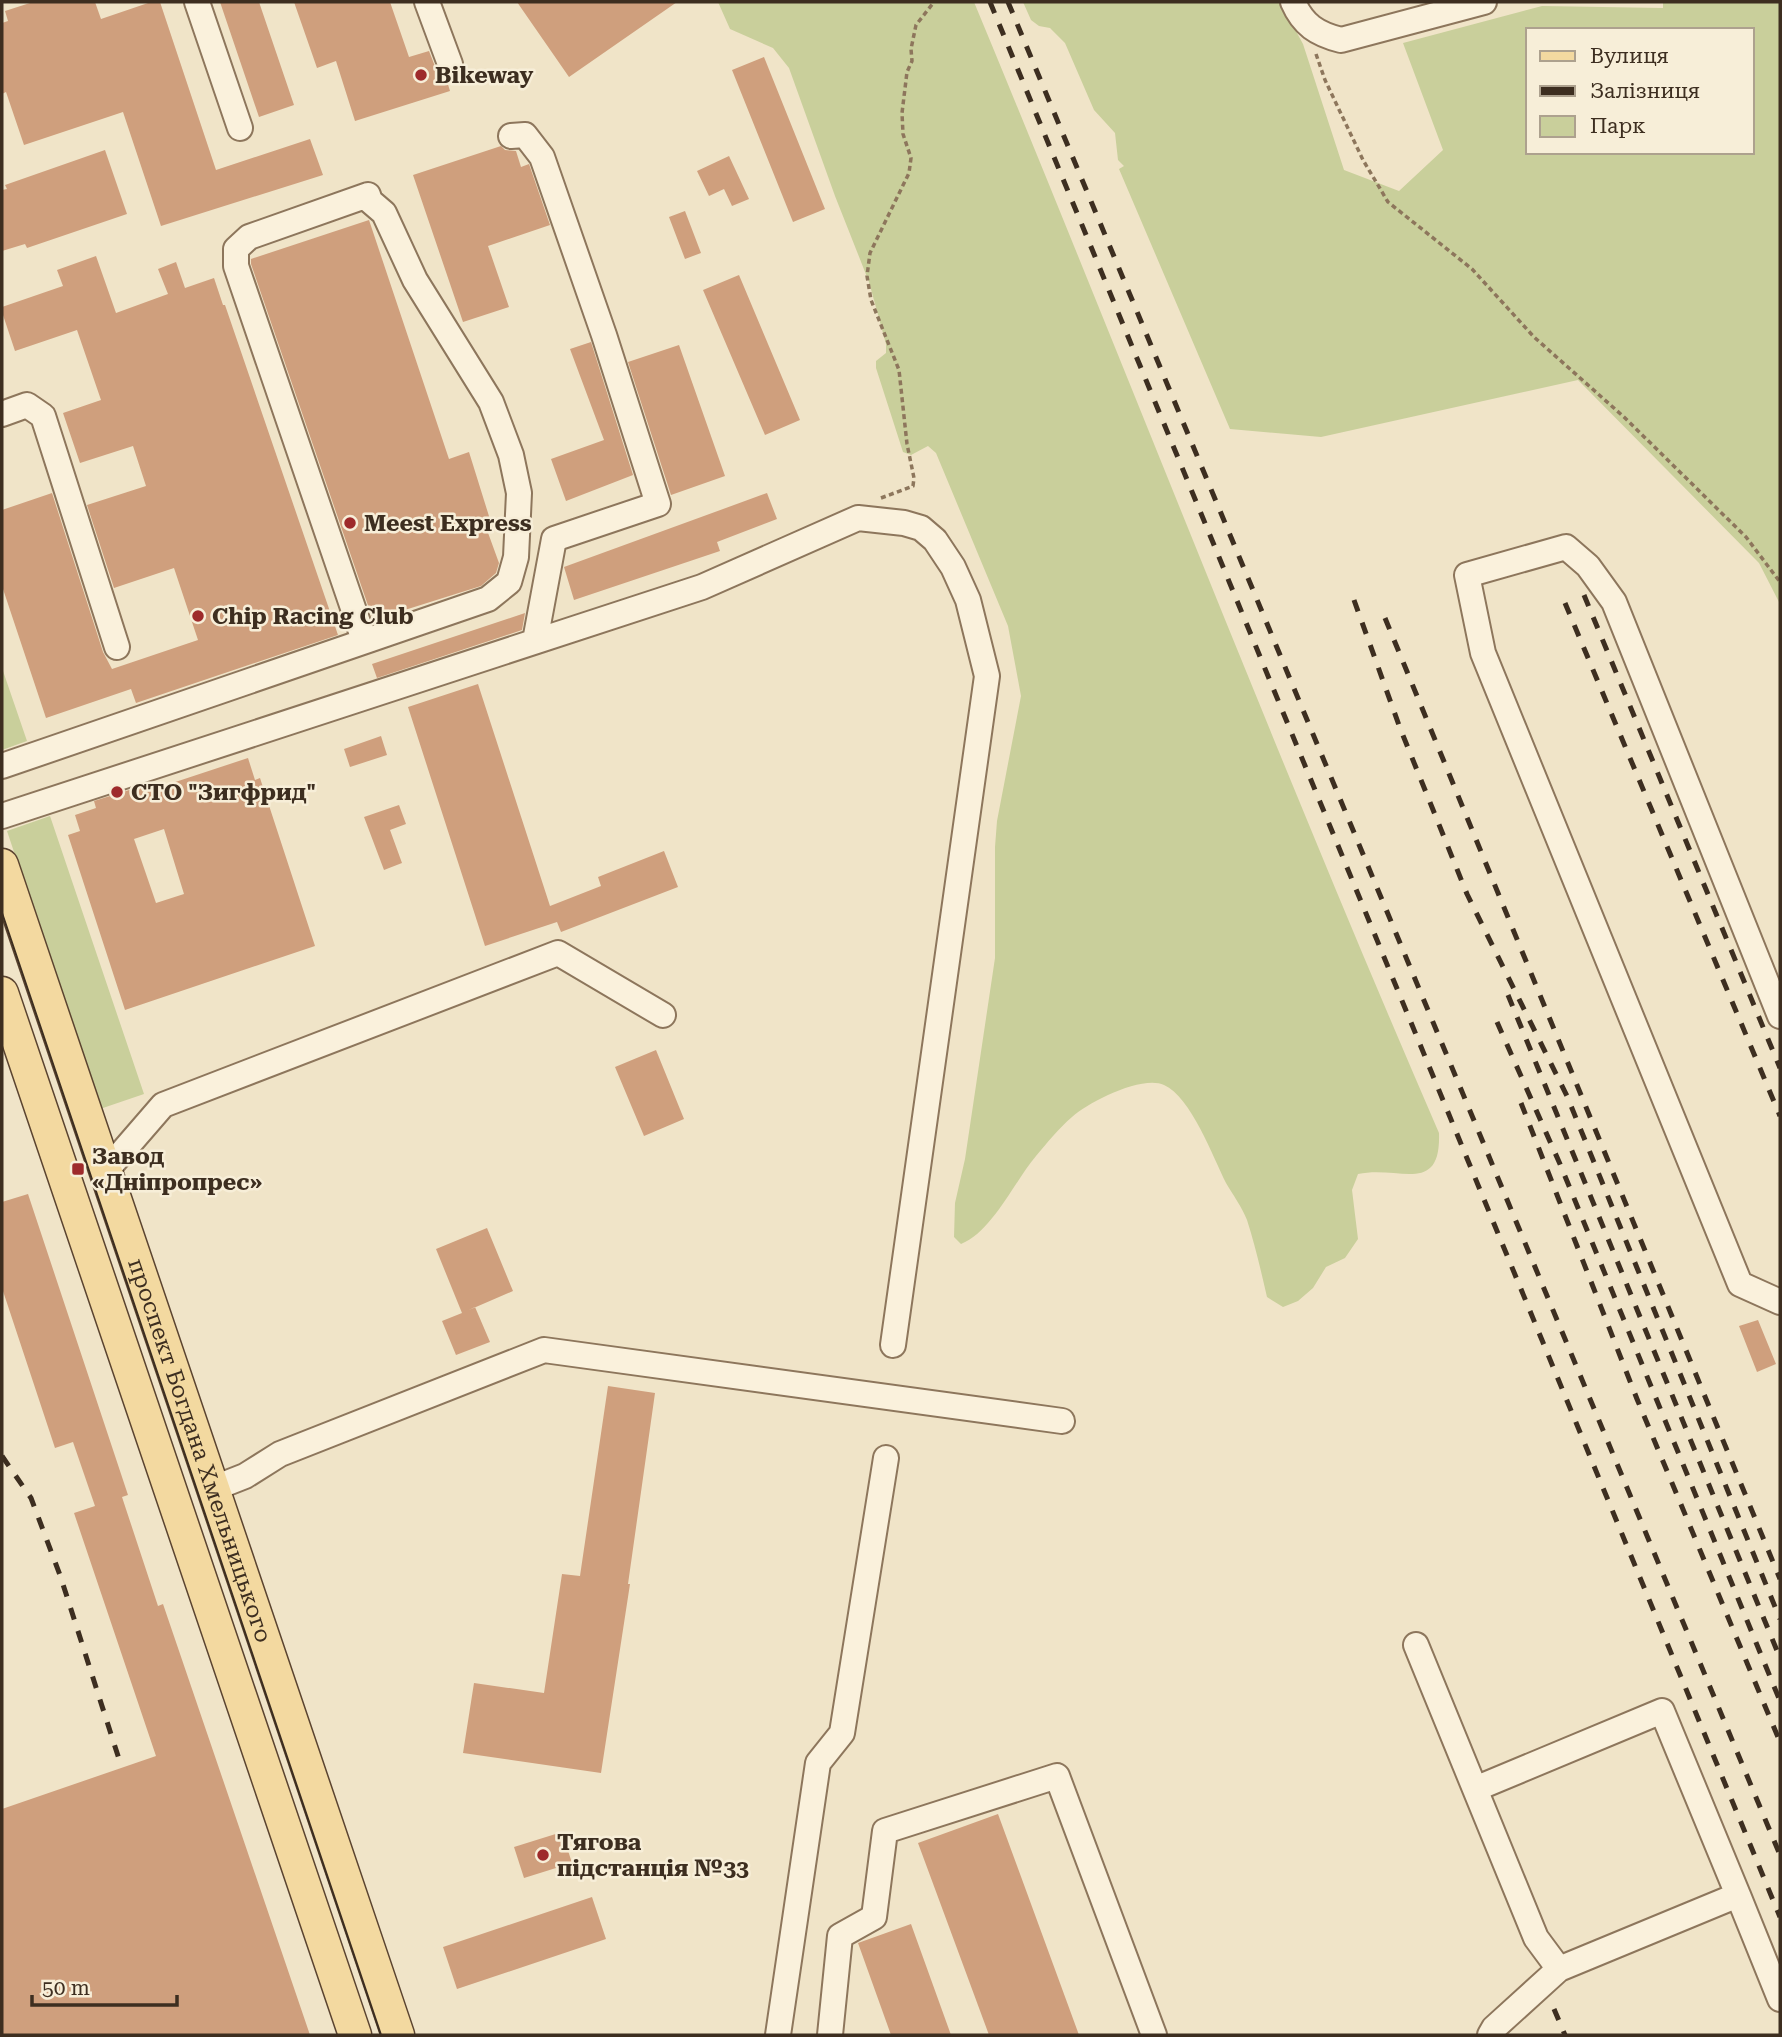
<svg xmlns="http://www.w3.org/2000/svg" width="1782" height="2037" viewBox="0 0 1782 2037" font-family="'Roboto Serif',serif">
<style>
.green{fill:#c9cf9b;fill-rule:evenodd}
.building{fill:#cf9f7d;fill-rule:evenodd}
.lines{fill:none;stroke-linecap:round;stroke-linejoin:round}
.minor-casing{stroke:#8d765c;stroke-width:28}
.major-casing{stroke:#5b4430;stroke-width:35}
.path{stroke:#8d765c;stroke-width:3.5;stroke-dasharray:5 3.5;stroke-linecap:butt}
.minor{stroke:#faf1dc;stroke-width:24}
.major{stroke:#f3d9a0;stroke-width:32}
.tram{stroke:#3d2e20;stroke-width:2}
.rail{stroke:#3d2e20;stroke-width:5;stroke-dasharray:12 12;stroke-linecap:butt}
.poi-dot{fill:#9e2a2b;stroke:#f7eed8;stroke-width:2.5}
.labels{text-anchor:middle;stroke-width:5;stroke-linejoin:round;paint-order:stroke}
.poi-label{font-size:23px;font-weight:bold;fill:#3d2e20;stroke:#f7eed8;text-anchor:start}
.street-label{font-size:23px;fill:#3d2e20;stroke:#f7eed8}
</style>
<rect width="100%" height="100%" fill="#f0e4c8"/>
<path class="green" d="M718,2h256c156,376 303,757 465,1131 2,63 -40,32 -81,41l-6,16 6,49 -13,19 -19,9 -13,21 -15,13 -15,6 -16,-10c-6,-26 -12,-52 -20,-77 -5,-13 -14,-25 -21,-37 -13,-26 -35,-86 -62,-98 -22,-10 -75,17 -92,32 -13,11 -25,26 -36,39 -22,26 -44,76 -75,88l-7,-7 1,-34 10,-44 30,-201v-111l2,-26 24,-125 -13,-70 -72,-173 -8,-7 -17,9 -8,-3 -27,-84v-7l10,-8v-9l-17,-62 -34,-86 -46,-128 -16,-20 -43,-19z
M1023,2h257l23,42 41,126 55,21 44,-41 -40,-107 139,-37 121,2v-6h117v602l-21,-41 -181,-183 -257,57 -91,-8 -111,-260 5,-3 -6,-6 -3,-27 -21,-23 -29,-67 -15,-15 -11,-2 -8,-6zM1528,30h224v122h-224z
M2,668l25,73 -25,9z
M50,816l94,278 -44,15 -93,-278z"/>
<path class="building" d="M33,2h62l6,17 50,-17h9l56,168 94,-31 13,36 -162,51 -38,-114 -99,33 -18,-53 -4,2v-71l6,-2 -3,-10z
M220,2h39l35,103 -35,12z
M294,2h96l19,55 20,-6 7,18 10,9 4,13 -95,30 -19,-60 -19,7z
M517,2h160l-108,75z
M764,57l61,152 -32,13 -61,-152z
M501,146l4,4 11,1 5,16 8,-3 21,61 -62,21 21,61 -46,15 -50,-147z
M105,150l22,64 -100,34 -2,-4 -23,7v-61l5,-1 -2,-4z
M729,156l20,43 -17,7 -8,-17 -15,7 -12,-25z
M685,211l16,42 -16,6 -16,-42z
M369,220l80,239 20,-7 24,77 -6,1 12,33 -3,10 -15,13 -108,34 -122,-356v-5z
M96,256l20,57 52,-19 -10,-25 18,-7 9,26 29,-10 9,27h2l113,330 -202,68 -5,-14 -85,29 -44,-132v-76l50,-17 51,159 9,17 86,-29 -24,-72 -60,20 -27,-83 59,-19 -13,-40 -53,17 -17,-50 38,-13 -24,-70 -62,21 -13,-39v-5l61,-21 -6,-16z
M739,275l61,145 -35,15 -62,-145z
M591,342l42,133 -67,26 -15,-42 53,-19 -34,-91z
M679,345l46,131 -54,19 -43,-133z
M767,493l10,26 -60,23 3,9 -146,49 -10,-33z
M525,613l-3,17 -145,48 -5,-14z
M478,684l72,222 51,-20 -3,-9 66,-26 14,36 -117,45 -4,-10 -72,24 -77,-239z
M381,736l6,19 -37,12 -6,-18z
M248,758l7,22 5,-2 55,168 -190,64 -57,-175 12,-4 -5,-16 21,-7 -2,-7 48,-15 3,6zM164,829l20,65 -28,9 -22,-64z
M399,805l7,19 -16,6 12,33 -18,7 -20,-53z
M656,1050l28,69 -40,17 -29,-69z
M28,1194l100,301 -6,2 36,109 5,-2 147,431h-308v-226l154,-53 -82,-243 21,-7 -22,-64 -18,6 -53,-160v-86z
M487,1228l26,63 -44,19 6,-3 15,35 -34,13 -14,-34 20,-8 -26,-64z
M1758,1320l18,44 -19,8 -18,-46z
M608,1386l47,7 -27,191h2l-29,189 -138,-20 11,-70 70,10 18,-119 18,2z
M998,1814l81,221h-90l-71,-192z
M562,1832l10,31 -48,15 -10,-31z
M592,1897l14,42 -149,50 -14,-42z
M911,1924l40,111h-60l-33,-92z"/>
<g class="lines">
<defs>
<path id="minor" d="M197,2l43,126
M427,2l23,62
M1293,2c10,23 24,32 48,38l143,-38
M511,136l14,-1 17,22 62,178 54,169 -104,35 -19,102
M2,414l25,-9 16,11 74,231
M2,766l486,-167 21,-17 7,-25 3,-64 -8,-38 -20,-53 -76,-122 -31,-67 -14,-12 -2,-6 -119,42 -13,12v17l128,374
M2,816l700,-229 156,-69 46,5 17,5 14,12 18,27 15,33 19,76 -94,669
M1780,1016l-166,-414 -26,-36 -22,-19 -99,28 16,78 257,631 40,18
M105,1172l58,-67 395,-152 105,62
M212,1489l33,-13 35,-22 264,-104 518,71
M1416,1645l120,293 23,31
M1475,1789l187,-78 76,184
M778,2035l40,-272 24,-30 44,-275
M830,2035l10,-99 34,-19 11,-86 172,-55 97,259
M1490,2035l4,-7 65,-59 179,-74 42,104"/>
<g id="major">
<path id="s1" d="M2,865l396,1170"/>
<path d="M2,993l353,1042"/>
</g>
</defs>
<use href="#minor" class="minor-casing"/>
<use href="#major" class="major-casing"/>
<path class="path" d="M1316,54l9,26 38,80 25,42 84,67 62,68 90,80 122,120 34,45
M881,498l32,-12 1,-8 -7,-34 -8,-74 -28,-70 -4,-24 3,-23 39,-80 2,-15 -8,-24 -1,-21 5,-41 5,-11 -1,-12 5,-24 18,-23"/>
<use href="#minor" class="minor"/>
<use href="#major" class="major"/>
<path class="tram" d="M2,913l379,1122"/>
<path class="rail" d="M990,2l790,1915
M1008,2l772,1853
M1584,595l196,473
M1354,600l46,128 67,166 100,202 213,523
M1565,603l215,513
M1385,618l395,961
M1508,995l272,663
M1497,1022l63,142 220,537
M1521,1103l116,296 143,343
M2,1456l29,42 29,77 59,184
M1554,2009l11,26"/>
</g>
<g class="poi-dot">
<circle cx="421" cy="75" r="7"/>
<circle cx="350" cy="523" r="7"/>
<circle cx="198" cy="616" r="7"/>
<circle cx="117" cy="792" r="7"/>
<rect x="71" y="1162" width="14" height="14" rx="3.5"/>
<circle cx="543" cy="1855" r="7"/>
</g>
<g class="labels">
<g class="poi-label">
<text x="435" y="83">Bikeway</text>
<text x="364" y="531">Meest Express</text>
<text x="212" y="624">Chip Racing Club</text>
<text x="131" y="800">СТО "Зигфрид"</text>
<text x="92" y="1164">Завод<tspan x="92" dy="26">«Дніпропрес»</tspan></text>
<text x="557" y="1850">Тягова<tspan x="557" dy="26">пiдстанцiя №33</tspan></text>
</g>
<g class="street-label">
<text dy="8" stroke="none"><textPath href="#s1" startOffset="618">проспект Богдана Хмельницького</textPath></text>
</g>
</g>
<rect width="1782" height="2037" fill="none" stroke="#3d2e20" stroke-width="7"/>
<rect x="1526" y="28" width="228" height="126" fill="#f7eed8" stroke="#ada18e" stroke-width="2"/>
<rect x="1540" y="51" width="35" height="10" fill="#f3d9a0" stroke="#ada18e" stroke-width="2"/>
<text x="1590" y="63" font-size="21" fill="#3d2e20">Вулиця</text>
<rect x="1540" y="86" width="35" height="10" fill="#3d2e20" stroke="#ada18e" stroke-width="2"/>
<text x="1590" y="98" font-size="21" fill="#3d2e20">Залізниця</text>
<rect x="1540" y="116" width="35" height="21" fill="#c9cf9b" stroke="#ada18e" stroke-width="2"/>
<text x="1590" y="133" font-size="21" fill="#3d2e20">Парк</text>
<path d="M32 1995v10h145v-10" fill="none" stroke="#3d2e20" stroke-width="3.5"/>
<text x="42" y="1995" font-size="21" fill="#3d2e20" stroke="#f7eed8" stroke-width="5" paint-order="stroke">50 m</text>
</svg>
